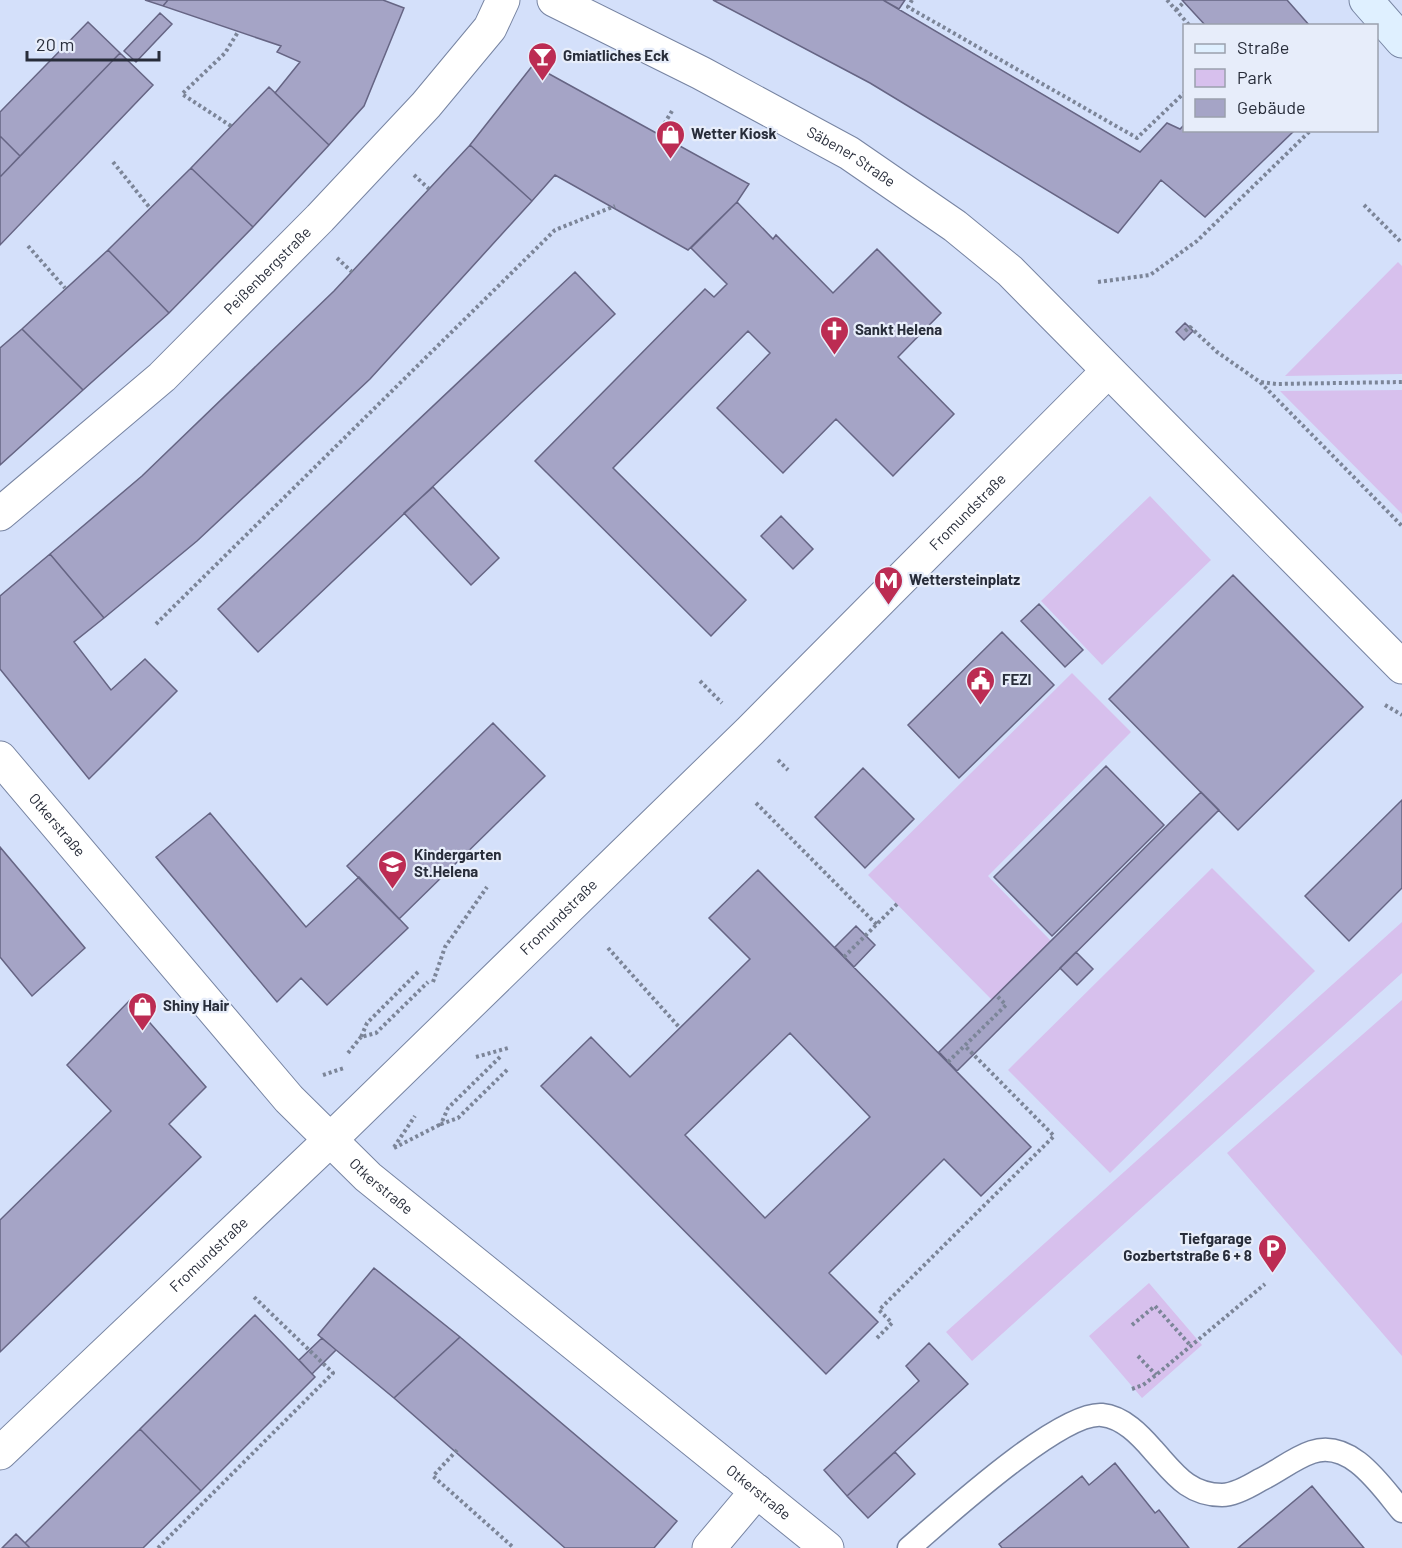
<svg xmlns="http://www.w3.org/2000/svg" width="1402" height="1548" viewBox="0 0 1402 1548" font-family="Barlow,sans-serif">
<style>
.green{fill:#d7c0ed}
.building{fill:#a5a4c6;stroke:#666584;stroke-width:1.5;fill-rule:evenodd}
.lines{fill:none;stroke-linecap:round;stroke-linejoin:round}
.service-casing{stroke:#7784a2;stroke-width:25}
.minor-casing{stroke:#7784a2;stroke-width:35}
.secondary-casing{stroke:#7784a2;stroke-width:35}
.path{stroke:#7c8598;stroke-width:4;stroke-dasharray:3 3;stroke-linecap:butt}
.service{stroke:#fff;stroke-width:22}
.minor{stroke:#fff;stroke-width:33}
.secondary{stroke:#dff0ff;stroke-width:33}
.labels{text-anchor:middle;stroke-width:4.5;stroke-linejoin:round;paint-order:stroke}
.poi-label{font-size:15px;font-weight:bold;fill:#282d3a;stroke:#e7edfa;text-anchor:start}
.street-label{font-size:15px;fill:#282d3a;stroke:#e7edfa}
</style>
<rect width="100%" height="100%" fill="#d4e0fa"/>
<path class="green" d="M1398,262l4,4v108l-117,2z
M1402,390v124l-122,-123z
M1150,496l61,64 -109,105 -61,-64z
M1072,673l59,59 -143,144 63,65 -59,59 -124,-125z
M1212,868l103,103 -205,202 -102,-103z
M1402,922v51l-430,388 -26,-29z
M1402,1000v356l-175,-203z
M1149,1283l53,62 -60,53 -53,-62z"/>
<path class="building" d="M145,0h23l-5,6z
M168,0h215l21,8 -40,98 -35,39 -54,-52 25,-31 -23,-10 4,-6 -118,-40z
M713,0h170l257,152 27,-29 13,6 4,-4v5h111l-90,87 -44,-37 -43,53 -248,-150z
M883,0h22l-6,9z
M1182,0h105l23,26h-104z
M160,13l12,11 -36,38 -12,-11z
M88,22l32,31 -100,103 -20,-20v-24z
M120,53l33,32 -153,160v-68z
M533,65l125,69 91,50 -12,18 -49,48 -133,-75 -23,26 -62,-56z
M269,87l60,58 -76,82 -62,-59z
M0,136l20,20 -20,21z
M470,145l62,56 -162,178 -173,162 -93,77 -54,-64 92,-78 192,-185z
M191,168l62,59 -84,86 -61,-63z
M737,202l36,37 3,-4 57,58 44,-44 64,64 -43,44 56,57 -61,62 -57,-57 -53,54 -66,-65 53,-55 -22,-22 -135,137 133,132 -35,36 -176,-175 170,-172 9,8 13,-13 -36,-36z
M108,250l61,63 -86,77 -61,-61z
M575,272l40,42 -357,338 -40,-43z
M1185,323l8,8 -9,9 -8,-8z
M22,329l61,61 -83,75v-117z
M433,487l66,71 -28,27 -67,-72z
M781,516l32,33 -20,20 -32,-33z
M50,554l54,64 -30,24 37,48 34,-31 32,32 -88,88 -89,-110v-73z
M1233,575l130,132 -125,123 -129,-131z
M1039,604l44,46 -18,17 -44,-46z
M1002,632l52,53 -95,93 -51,-53z
M493,723l52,53 -146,143 -52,-53z
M1106,766l58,59 -112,111 -58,-59z
M863,768l51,51 -49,49 -50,-51z
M1201,792l18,18 -262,261 -18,-19z
M1402,800v88l-53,53 -44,-45z
M210,813l96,114 53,-50 49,51 -81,77 -26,-27 -24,24 -121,-145z
M0,847l85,101 -53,48 -32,-39z
M758,870l273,277 -50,49 -37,-37 -115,114 49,49 -52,52 -285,-288 50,-49 39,40 120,-118 -41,-41zM790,1033l80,84 -105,101 -80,-83z
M856,926l19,19 -21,22 -19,-20z
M1076,952l17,17 -16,16 -17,-17z
M130,1000l76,87 -37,37 32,33 -201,195v-132l111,-109 -44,-46z
M374,1268l86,69 -66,61 -76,-63z
M255,1315l60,62 -114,114 -61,-62z
M460,1337l217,184 -23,27h-89l-171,-150z
M322,1338l14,12 -24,24 -13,-14z
M929,1343l39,41 -121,112 -23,-26 95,-89 -13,-15z
M140,1429l61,62 -58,57h-113l-5,-5z
M895,1452l20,22 -47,44 -21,-22z
M1115,1463l40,50 4,-3 30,38h-187l-3,-4 83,-68 7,9z
M1312,1486l52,62h-126z
M16,1534l14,14h-28z"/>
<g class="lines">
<defs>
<path id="service" d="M909,1548c34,-29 151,-137 193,-133 21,2 38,20 51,35 21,23 35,45 69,45 12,0 28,-9 38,-15 17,-8 34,-22 52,-28 39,-13 69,34 90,59"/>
<g id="minor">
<path id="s1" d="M554,0l147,73 148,80 106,73 55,45 392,396"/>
<path id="s2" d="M0,514l162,-137 158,-159 106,-113 64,-77 13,-28"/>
<path id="s3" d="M0,758l289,341 79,78 459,371"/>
<path id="s4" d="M0,1453l329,-312 421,-410 358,-360"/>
<path d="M709,1548l48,-57"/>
</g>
<path id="secondary" d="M1366,0l36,41"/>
</defs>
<use href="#service" class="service-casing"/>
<use href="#minor" class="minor-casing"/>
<use href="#secondary" class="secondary-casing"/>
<path class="path" d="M912,0l-4,7 229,131 47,-45
M1167,0l23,26
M1176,10l8,-8
M231,126l-49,-32 43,-41 13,-21
M658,134l14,-23
M113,162l37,46
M414,175l15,14
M1364,205l38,38
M28,246l37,42
M337,258l15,14
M1098,282l52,-7 47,-34 114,-111
M1185,331l5,-4 27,25 43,30 142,144
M1261,382l15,2 126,-2
M156,624l399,-394 60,-24
M700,681l22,22
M1385,705l17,10
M778,760l10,10
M756,803l121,122
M608,948l72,80
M844,957l53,-53
M418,972l-51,51 -6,14 15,-4 52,-51
M433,982l12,-35 42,-60
M348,1053l13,-16
M476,1057l32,-9
M500,1057l-52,51 -7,16 17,-6 51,-50
M948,1062l58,-57 -10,-10
M323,1075l21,-7
M394,1147l21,-31
M394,1148l47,-24
M1132,1325l23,-19 36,40
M877,1338l15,-15 -13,-13 175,-174 -89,-90
M1138,1356l18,19
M1132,1389l11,-4 13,-10 109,-91
M457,1450l-24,26 81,72
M158,1548l175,-175 -79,-76"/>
<use href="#service" class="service"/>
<use href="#minor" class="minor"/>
<use href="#secondary" class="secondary"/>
</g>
<defs>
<symbol id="bar-pin" viewBox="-11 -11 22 30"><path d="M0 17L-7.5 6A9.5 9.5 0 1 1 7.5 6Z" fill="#bc2c53" stroke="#e7edfa"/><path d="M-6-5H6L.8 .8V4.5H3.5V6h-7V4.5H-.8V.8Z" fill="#fff"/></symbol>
<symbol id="shop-pin" viewBox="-11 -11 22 30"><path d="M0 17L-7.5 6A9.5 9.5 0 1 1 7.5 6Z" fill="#bc2c53" stroke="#e7edfa"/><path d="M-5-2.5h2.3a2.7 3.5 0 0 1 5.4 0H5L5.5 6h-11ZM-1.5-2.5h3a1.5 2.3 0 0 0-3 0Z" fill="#fff"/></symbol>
<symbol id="church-pin" viewBox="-11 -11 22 30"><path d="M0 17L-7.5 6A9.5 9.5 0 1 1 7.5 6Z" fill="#bc2c53" stroke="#e7edfa"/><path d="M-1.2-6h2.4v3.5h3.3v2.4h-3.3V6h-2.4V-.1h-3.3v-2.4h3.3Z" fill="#fff"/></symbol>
<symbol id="metro-pin" viewBox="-11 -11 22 30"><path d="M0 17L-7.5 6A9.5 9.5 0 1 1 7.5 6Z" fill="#bc2c53" stroke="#e7edfa"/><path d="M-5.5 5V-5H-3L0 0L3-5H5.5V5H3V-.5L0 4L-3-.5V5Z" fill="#fff"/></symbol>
<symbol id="civic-pin" viewBox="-11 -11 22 30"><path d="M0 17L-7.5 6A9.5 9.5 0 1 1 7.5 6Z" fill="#bc2c53" stroke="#e7edfa"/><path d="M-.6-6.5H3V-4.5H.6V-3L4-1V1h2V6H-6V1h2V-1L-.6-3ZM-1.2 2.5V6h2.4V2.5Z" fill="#fff"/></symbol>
<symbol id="school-pin" viewBox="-11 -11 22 30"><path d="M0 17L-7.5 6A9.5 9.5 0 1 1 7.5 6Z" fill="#bc2c53" stroke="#e7edfa"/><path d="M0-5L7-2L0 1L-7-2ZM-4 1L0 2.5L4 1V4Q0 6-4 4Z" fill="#fff"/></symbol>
<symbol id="parking-pin" viewBox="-11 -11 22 30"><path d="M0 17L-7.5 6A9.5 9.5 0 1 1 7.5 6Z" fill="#bc2c53" stroke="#e7edfa"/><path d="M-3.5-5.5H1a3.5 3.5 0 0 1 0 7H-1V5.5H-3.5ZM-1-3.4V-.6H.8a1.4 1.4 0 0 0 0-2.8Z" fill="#fff"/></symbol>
</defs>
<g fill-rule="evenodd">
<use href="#bar-pin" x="526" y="40" width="33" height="45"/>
<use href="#shop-pin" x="654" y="118" width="33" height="45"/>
<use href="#church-pin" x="818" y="314" width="33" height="45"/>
<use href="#metro-pin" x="872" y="564" width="33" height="45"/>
<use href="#civic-pin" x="964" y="664" width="33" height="45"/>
<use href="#school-pin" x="376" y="848" width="33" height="45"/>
<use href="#shop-pin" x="126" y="990" width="33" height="45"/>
<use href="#parking-pin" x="1256" y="1232" width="33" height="45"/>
</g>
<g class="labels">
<g class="poi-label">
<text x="563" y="61">Gmiatliches Eck</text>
<text x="691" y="139">Wetter Kiosk</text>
<text x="855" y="335">Sankt Helena</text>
<text x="909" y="585">Wettersteinplatz</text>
<text x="1002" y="685">FEZI</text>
<text x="414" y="860">Kindergarten<tspan x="414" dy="17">St.Helena</tspan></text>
<text x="163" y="1011">Shiny Hair</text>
<text x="1252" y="1244" text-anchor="end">Tiefgarage<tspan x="1252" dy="17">Gozbertstraße 6 + 8</tspan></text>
</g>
<g class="street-label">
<text dy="5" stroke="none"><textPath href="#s1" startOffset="336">Säbener Straße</textPath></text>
<text dy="5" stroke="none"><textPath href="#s2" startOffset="362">Peißenbergstraße</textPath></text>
<text dy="5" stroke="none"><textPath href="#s4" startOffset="1350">Fromundstraße</textPath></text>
<text dy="5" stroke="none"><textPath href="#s3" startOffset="88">Otkerstraße</textPath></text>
<text dy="5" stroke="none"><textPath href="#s4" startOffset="774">Fromundstraße</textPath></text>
<text dy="5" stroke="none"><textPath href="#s3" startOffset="574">Otkerstraße</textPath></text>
<text dy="5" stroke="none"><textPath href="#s4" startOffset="288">Fromundstraße</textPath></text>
<text dy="5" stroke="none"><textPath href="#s3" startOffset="1060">Otkerstraße</textPath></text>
</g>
</g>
<rect x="1183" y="24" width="195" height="108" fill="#e7edfa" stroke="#9ba0ad" stroke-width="1.5"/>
<rect x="1195" y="44" width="30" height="9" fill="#dff0ff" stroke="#9ba0ad" stroke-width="1.5"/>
<text x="1237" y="54" font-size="18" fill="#282d3a">Straße</text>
<rect x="1195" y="69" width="30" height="18" fill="#d7c0ed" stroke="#9ba0ad" stroke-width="1.5"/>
<text x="1237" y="84" font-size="18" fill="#282d3a">Park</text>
<rect x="1195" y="99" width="30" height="18" fill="#a5a4c6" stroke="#9ba0ad" stroke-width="1.5"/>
<text x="1237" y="114" font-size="18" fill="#282d3a">Gebäude</text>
<path d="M27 51v9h132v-9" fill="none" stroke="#282d3a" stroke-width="3"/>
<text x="36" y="51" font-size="18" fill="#282d3a" stroke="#e7edfa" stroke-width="4.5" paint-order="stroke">20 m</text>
</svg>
